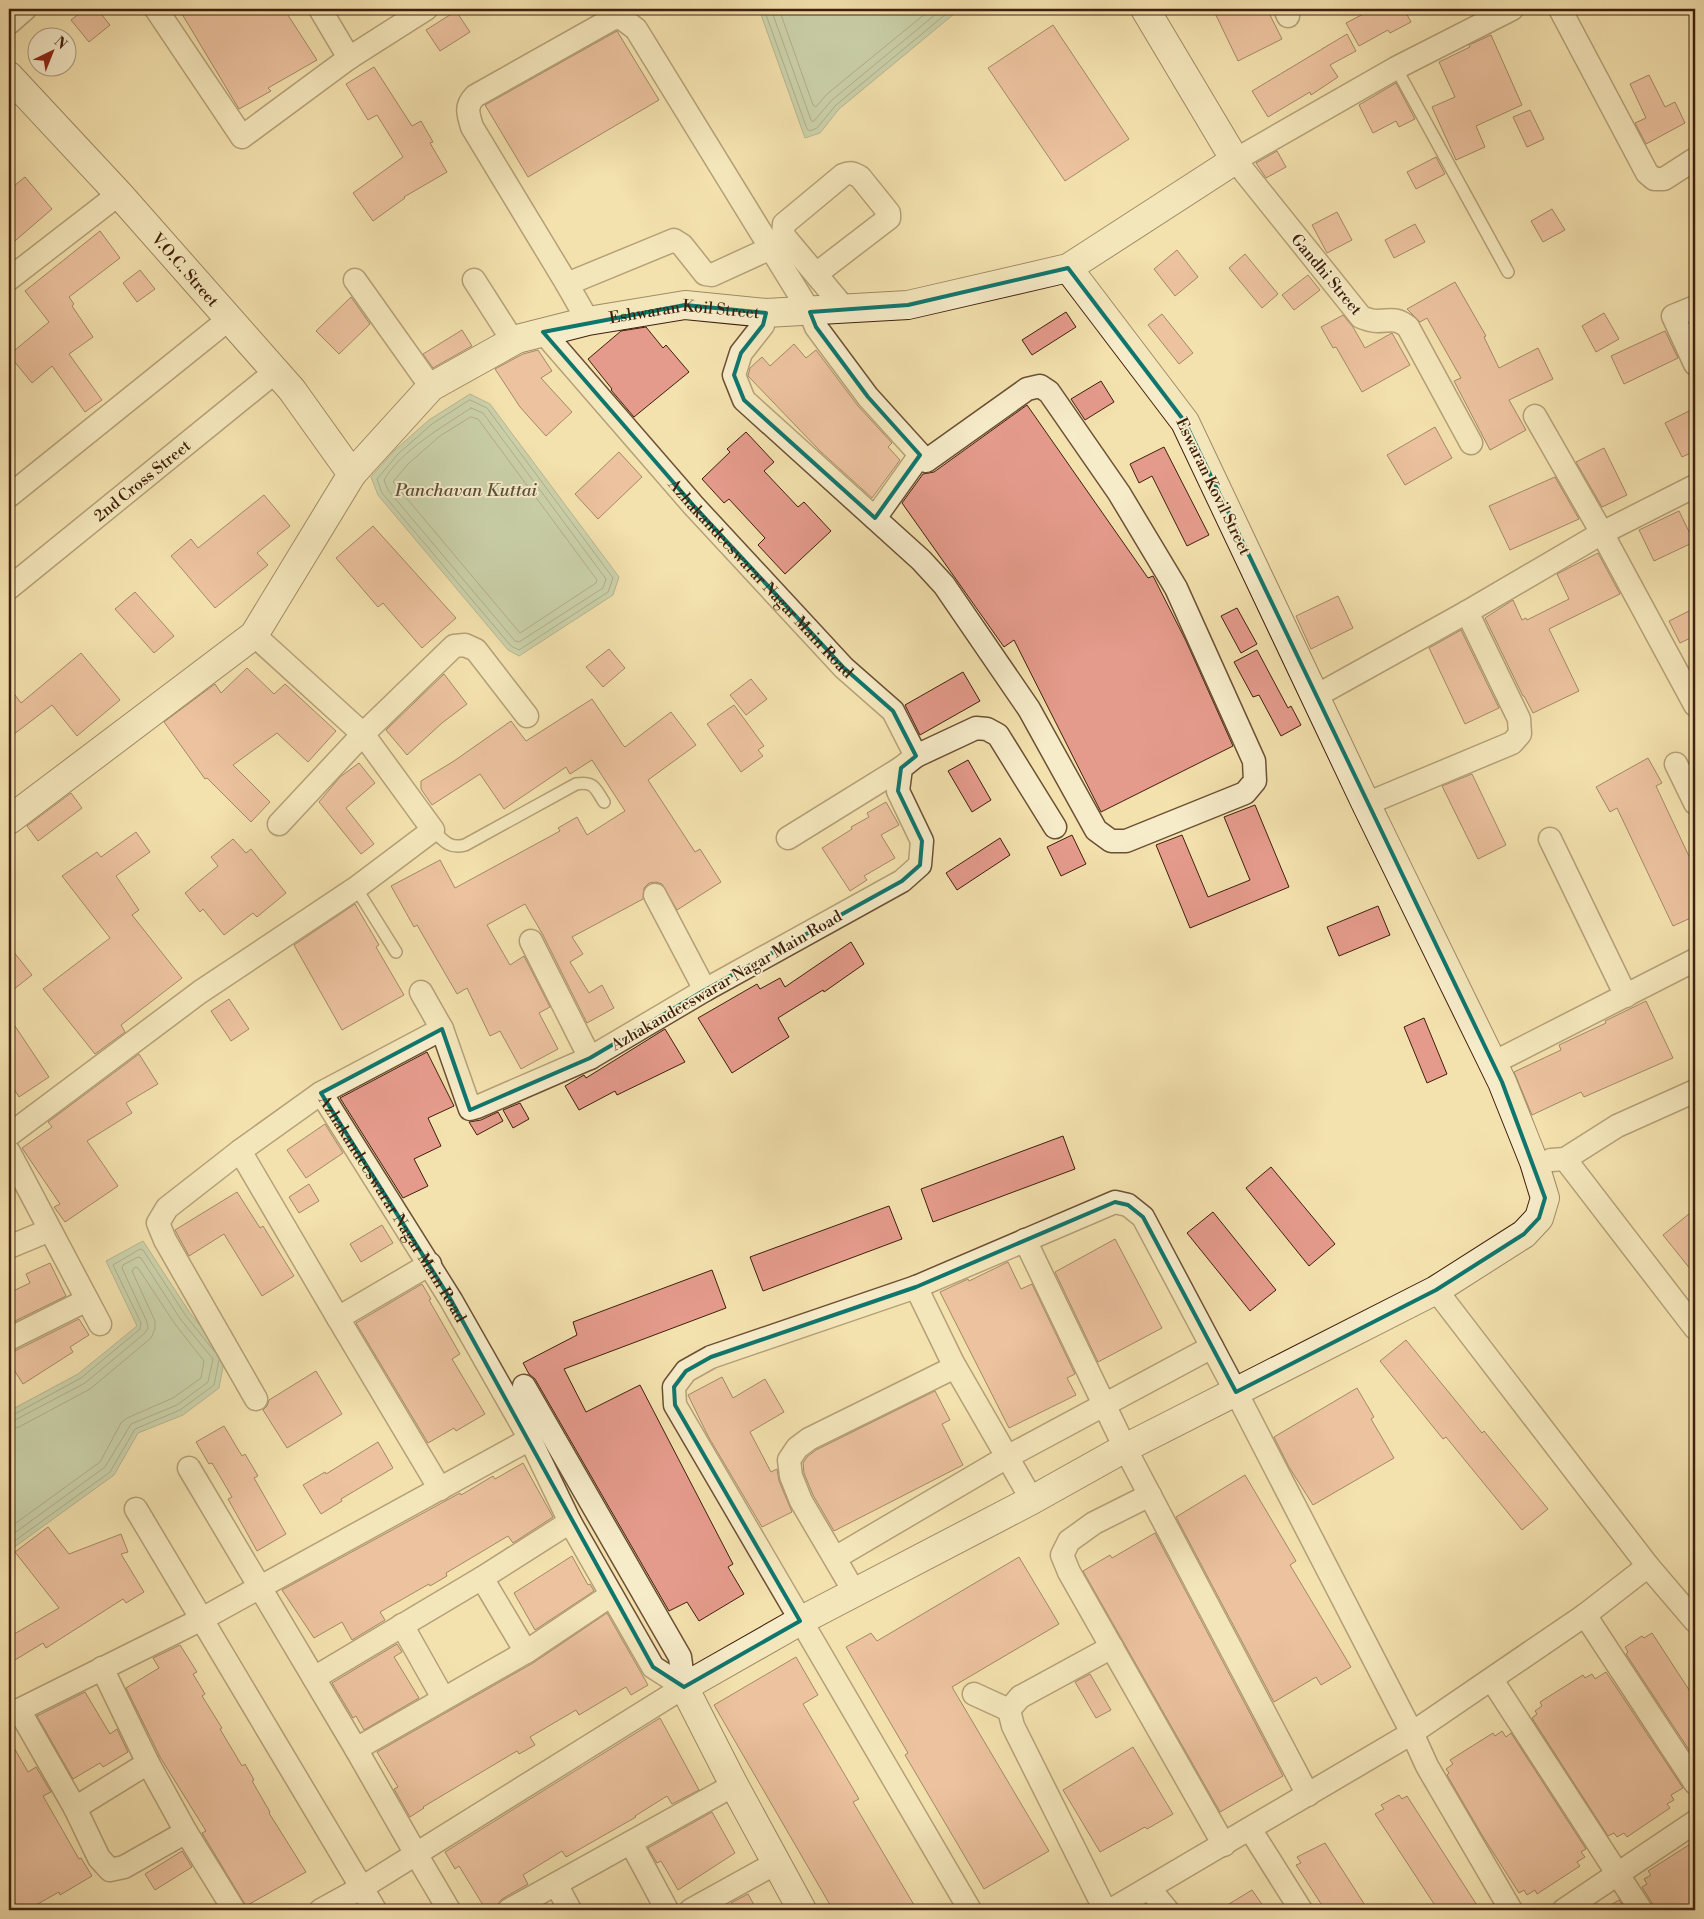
<svg xmlns="http://www.w3.org/2000/svg" width="1704" height="1919" viewBox="0 0 1704 1919" font-family="'Libre Bodoni',serif">
<style>
.water{fill:#9cbea6;stroke:#777f69}
.lines{fill:none;stroke-linecap:round;stroke-linejoin:round}
.shore{stroke:#6e6f5a;stroke-width:1}
.building{fill:#e59b8c;stroke:#3f200d}
.lane-casing{stroke:#6c5035;stroke-width:14}
.street-casing{stroke:#6c5035;stroke-width:25}
.secondary-casing{stroke:#3f200d;stroke-width:30}
.lane{stroke:#f7ecca;stroke-width:11}
.street{stroke:#f7ecca;stroke-width:22}
.secondary{stroke:#f7ecca;stroke-width:28}
.marked{fill:none;stroke:#0f766e;stroke-width:4;stroke-linejoin:round}
.labels{text-anchor:middle;stroke-width:4;stroke-linejoin:round;paint-order:stroke}
.street-label{font-size:16px;fill:#3f200d;stroke:#f7ecca}
.water-label{font-size:18px;font-style:italic;fill:#5b4f3b;stroke:#f7ecca}
</style>
<rect width="100%" height="100%" fill="#f3e1ae"/>
<filter id="stains"><feTurbulence type="fractalNoise" baseFrequency=".004" numOctaves="4"/><feColorMatrix values="0 0 0 0 .2 0 0 0 0 .09 0 0 0 0 .02 0 0 0 .5 -.17"/></filter>
<radialGradient id="worn" r=".72"><stop offset=".6" stop-color="#630" stop-opacity="0"/><stop offset="1" stop-color="#630" stop-opacity=".3"/></radialGradient>
<path class="water" d="M759,9h201l-121,100 -19,24 -15,5z
M470,394l20,10 129,173 -6,18 -94,61 -11,-6 -130,-155 -7,-18 24,-27 34,-30z
M143,1241l47,72 35,43 -6,32 -36,27 -45,18 -24,42 -105,76v-140l69,-37 59,-48 -31,-65z"/>
<g class="lines">
<path class="shore" d="M764,9l43,120 3,2 7,-3 19,-23 116,-96
M771,9l40,111 2,2 19,-22 110,-91
M779,9l34,96 3,2 11,-13 104,-85
M470,400l17,8 126,170 -5,14 -89,58 -8,-4 -129,-153 -5,-14 21,-25 34,-30z
M471,408l12,5 123,166 -3,9 -84,54 -4,-1 -127,-151 -4,-10c16,-29 60,-54 87,-72z
M471,417l7,2 119,161 -1,3 -76,50 -127,-151 15,-18 32,-28z
M9,1415h4l68,-37 59,-49 1,-6 -28,-58 27,-16 3,1 43,66 28,35
M9,1421l6,-1 70,-37 60,-50 3,-5 -1,-6 -25,-54 1,-3 15,-8 3,1 40,62 32,39 -5,23 -31,23 -46,19 -26,43 -96,70
M9,1429l10,-2 71,-38 61,-51 4,-9v-8l-23,-50 3,-4 3,1 37,56 29,37 -3,17 -28,20 -46,20 -6,5 -21,39 -91,66
M9,1545l101,-73 25,-43 45,-19 34,-25 5,-25"/>
</g>
<path class="building" d="M85,9h12l13,16 -21,17 -18,-22z
M179,9h105l33,51 -49,28 3,3 -32,18z
M1213,9h54l15,30 -44,22z
M1373,9h31l7,13 -21,11 -2,-3 -29,16 -13,-23z
M456,11l14,21 -30,19 -14,-21z
M1053,25l76,114 -64,42 -77,-113z
M617,31l42,69 -131,77 -43,-72z
M1347,34l9,17 -26,14 8,12 -27,18 -1,-3 -42,25 -16,-26z
M1491,35l31,70 -46,21 9,21 -29,13 -24,-53 23,-10 -16,-35 31,-15 -1,-2z
M374,67l38,59 9,-5 12,21 -3,1 17,29 -43,25 1,1 -32,23 -20,-28 50,-36 -26,-42 -9,5 -22,-36z
M1649,75l16,32 10,-5 10,21 -39,21 -11,-21 11,-5 -16,-34z
M1396,83l19,36 -16,8 -3,-6 -23,12 -14,-28z
M1530,110l14,29 -17,8 -14,-30z
M1277,151l9,16 -20,11 -10,-15z
M1436,157l9,17 -29,15 -9,-17z
M25,177l27,32 -43,37v-56z
M1552,209l13,21 -22,12 -12,-21z
M1337,212l15,28 -25,13 -15,-28z
M1415,224l10,18 -31,16 -9,-18z
M100,231l20,27 -51,39 5,7 -2,2 21,31 -24,17 33,46 -17,12 -33,-46 -20,17 -23,-28 40,-33 -24,-31z
M1177,250l21,27 -23,19 -21,-27z
M1245,254l33,40 -16,14 -33,-40z
M140,270l15,19 -18,13 -14,-19z
M1308,275l12,15 -26,20 -12,-15z
M1455,282l31,54 -2,1 15,31 39,-20 15,31 -44,21 17,30 -36,20 -36,-69 7,-3 -34,-60 -7,4 -13,-13z
M351,297l19,27 -31,30 -23,-23z
M1066,312l10,15 -44,28 -10,-15z
M1604,313l15,26 -23,13 -14,-26z
M1162,314l31,39 -14,11 -31,-39z
M1343,315l10,12 12,21 27,-15 18,32 -48,27 -26,-45 -3,1 -12,-21z
M646,327l17,21 3,-3 23,27 -55,45 -23,-27 1,-1 -24,-30 33,-28z
M462,330l10,16 -39,22 -10,-14z
M1665,331l13,27 -54,26 -13,-28z
M794,344l12,14 10,-8 42,56 34,37 -4,4 12,13 -28,38 -52,-47 -72,-75 2,-8 12,-11 8,9z
M538,350l14,21 -11,7 31,34 -26,24 -26,-29 -25,-38 28,-15z
M1101,381l13,21 -29,18 -14,-21z
M1027,405l121,173 5,-2 33,65 47,105 -132,66 -87,-172 -10,7 -102,-144 21,-29 11,-2z
M1695,408v43l-13,6 -17,-34z
M1435,427l17,31 -47,27 -18,-30z
M746,432l28,30 -10,9 34,36 6,-5 27,29 -46,43 -27,-29 7,-7 -36,-39 -5,4 -22,-24 28,-27 -3,-3z
M1164,447l45,88 -22,11 -35,-70 -13,7 -9,-19z
M1604,448l23,47 -25,12 -26,-45z
M619,452l23,25 -44,42 -23,-25z
M1555,477l24,42 -69,31 -21,-44z
M264,495l26,31 -33,27 11,12 -53,43 -44,-52 20,-17 7,9z
M1679,511l15,31 -40,19 -15,-31z
M373,526l83,92 -34,30 -39,-45 -5,4 -42,-49z
M1598,553l22,41 -71,35 30,62 -46,22 -9,-17h-1l-38,-78 28,-18 9,20 4,-2 1,2 42,-21 -12,-25z
M135,592l39,44 -20,17 -39,-44z
M1338,596l15,32 -42,21 -15,-33z
M1237,608l20,36 -16,9 -20,-37z
M1695,608v28l-15,7 -11,-22z
M1461,630l38,78 -34,16 -36,-76z
M609,649l16,19 -22,19 -17,-20z
M1257,650l31,58 3,-2 10,19 -20,11 -22,-41 -6,2 -19,-35z
M81,653l39,47 -43,36 -25,-31 -43,33v-51l12,16z
M247,668l27,26 11,-10 51,47 -28,31 -31,-29 -44,32 37,37 -19,20 -44,-44 -2,1 -41,-57 51,-38 6,9z
M963,672l17,29 -60,34 -15,-30z
M444,674l23,30 -25,19 -35,32 -21,-25z
M751,679l16,20 -21,16 -16,-20z
M592,699l31,46 2,2 46,-35 25,33 -48,35 47,72 5,-3 21,33 -44,28 -15,-26 -6,-2 -7,1 -5,5 -1,11 -71,38 11,17 -13,8 19,31 13,-8 12,23 -27,15 -44,-88 -18,-31 -38,21 23,40 14,-9 26,51 -11,6 19,36 -37,20 -21,-38 -10,5 -23,-48 -10,6 -40,-69 -3,2 -23,-41 49,-26 15,28 105,-57 -2,-3 19,-11 10,18 38,-24 -33,-51 -22,14 -4,-7 -62,42 -24,-35 -48,31 -11,-16v-8l33,-20 57,-40 15,20z
M734,705l30,41 -6,4 5,6 -22,16 -34,-48z
M1648,758l14,25 -6,3 39,83v47l-22,10 -56,-118 -7,4 -14,-25z
M968,760l23,40 -19,12 -24,-41z
M359,763l16,20 -29,25 28,36 -13,10 -42,-52 21,-25z
M1472,774l34,71 -28,14 -36,-73z
M71,793l11,15 -44,33 -11,-15z
M886,802l13,23 -18,10 14,23 -31,18 3,4 -17,11 -28,-43 30,-19 -1,-2 18,-10 -2,-4z
M1255,805l34,82 -99,41 -34,-83 26,-10 26,62 42,-17 -26,-63z
M136,832l14,20 -34,24 23,34 -7,5 50,63 -61,47 4,7 -30,22 -52,-65 67,-51 -48,-62 35,-24 4,5z
M1072,835l14,29 -25,12 -14,-29z
M1000,838l10,17 -53,35 -11,-17z
M233,839l13,14 5,-4 35,44 -29,24 -4,-4 -29,22 -21,-26 -3,3 -15,-19 33,-27 -7,-9z
M355,904l24,41 -3,2 28,48 -62,35 -48,-85z
M1378,906l12,29 -51,21 -12,-29z
M851,942l13,22 -40,28 -1,-2 -45,28 11,19 -57,36 -34,-55 59,-34 3,5 20,-11 5,9z
M9,946l23,29 -23,18z
M229,999l20,30 -18,12 -20,-30z
M1646,1001l27,57 -89,39 -3,-5 -49,23 -18,-43 47,-22 -2,-5 47,-22 -1,-2z
M9,1017l40,60 -30,20 -10,-16z
M1424,1018l23,56 -20,9 -23,-56z
M665,1029l20,33 -68,33 -2,-4 -36,19 -14,-24 19,-11 2,3z
M427,1052l27,54 -26,12 13,28 -27,13 14,27 -25,12 -63,-100z
M139,1054l19,30 -32,19 6,10 -45,28 31,45 -53,36 -11,-15 6,-3 -38,-56 30,-21 -4,-5z
M520,1103l9,16 -16,9 -10,-18z
M498,1112l5,9 -26,14 -8,-13 12,-2z
M325,1124l18,29 -37,25 -19,-28z
M1063,1136l12,33 -142,53 -12,-33z
M1271,1167l64,77 -26,22 -63,-78z
M309,1184l10,17 -20,12 -10,-16z
M237,1192l23,36 3,-2 31,50 -32,20 -38,-62 -35,22 -14,-26z
M889,1206l13,33 -139,52 -13,-34z
M1695,1209v66l-32,-40z
M1213,1212l63,78 -26,21 -63,-78z
M382,1225l11,18 -32,19 -11,-18z
M1115,1239l47,89 -64,34 -43,-90z
M1008,1262l13,27 11,-5 43,90 -8,4 9,17 -67,33 -69,-136 28,-13 1,2z
M50,1263l16,33 -57,28v-31l21,-10 -4,-9z
M712,1270l14,38 -162,61 22,43 54,-27 93,179 -5,3 16,27 -45,27 -12,-19 -18,9 -134,-232 -6,-5 -6,-11 54,-28 -4,-13z
M422,1284l9,15 -2,1 31,54 -8,5 33,55 -29,17 -2,-3 -26,15 -72,-120z
M79,1319l10,16 -19,12 3,5 -50,32 -14,-22v-10l6,-1z
M1406,1340l76,93 2,-2 64,78 -26,21 -76,-93 -3,2 -63,-78z
M316,1371l26,43 -55,34 -24,-38 4,-4 2,-6z
M722,1377l11,21 32,-19 19,33 -34,20 21,40 6,-3 2,12 13,31 -30,15 -54,-91 -20,-41z
M1357,1388l17,29 -3,2 23,39 -81,47 -24,-38 -15,-30z
M935,1391l15,29 -8,4 21,41 -129,66 -21,-36 -9,-22 -1,-10 4,-6 9,-7z
M224,1426l18,30 3,-2 13,22 -4,2 32,56 -29,17 -29,-52 4,-2 -20,-34 -3,1 -13,-22z
M378,1442l15,26 -52,31 1,2 -21,13 -18,-29 22,-13 1,2z
M523,1463l30,54 -40,26 -5,-7 -62,37 1,3 -17,10 -1,-2 -49,28 5,8 -33,20 -10,-18 -28,16 -32,-48 178,-97 1,2 32,-19 2,3z
M1245,1475l51,86 -6,4 61,102 -30,18 -5,-8 -42,25 -98,-185z
M48,1527l21,27 52,-20 7,18 -7,2 23,38 -18,11 -3,-4 -77,49 -3,-5 -28,17 -6,-10v-13l50,-29 -44,-56z
M1155,1533l128,243 -63,36 -137,-241 27,-16 2,3z
M572,1556l16,29 2,-1 4,7 -59,39 -21,-37z
M1019,1557l40,67 -107,63 97,164 -65,38 -79,-134 3,-2 -62,-106 25,-14 6,8z
M607,1613l41,72 -17,10 -5,-8 -47,28 -3,-5 -46,27 5,8 -16,9 -2,-3 -94,56 1,1 -14,9 -16,-28 4,-2 -21,-35 156,-89z
M1652,1633l43,66v60l-69,-105 2,-2 -3,-5 17,-11 2,2z
M397,1644l5,8 -8,5 25,41 -55,32 -8,-14 -3,2 -21,-35z
M180,1645l17,27 -4,2 12,20 -3,2 20,32 -2,1 22,37 3,-2 9,16 -2,1 18,31 -1,1 37,59 -60,34 -44,-73 4,-2 -46,-74 -34,-69 33,-20 -6,-10z
M796,1657l22,38 -15,9 56,95 -6,3 64,108h-84l-119,-205z
M1606,1672l77,116 -12,7 3,5 -7,4 3,4 -43,29 -3,-4 -7,4 -3,-4 -6,3 -76,-118 5,-4 -2,-3 7,-5 -2,-4 43,-27 2,3 7,-4 3,5z
M1090,1674l21,36 -15,8 -21,-36z
M85,1692l25,42 7,-5 11,23 -25,15 -3,-4 -27,16 -36,-63z
M660,1718l39,72 -27,14 -5,-8 -32,20 1,1 -70,40 -4,-6 -39,24 5,9 -26,15 -4,5 -2,6h-10l-27,-44 -4,3 -10,-17z
M1502,1731l4,6 5,-4 75,116 -5,3 4,5 -8,5 3,4 -43,28 -2,-4 -8,5 -3,-5 -5,3 -37,-58 -35,-60 2,-2 -3,-4 7,-5 -3,-4 43,-27 2,3z
M9,1739l19,33 8,-5 15,25 -8,4 36,63 2,-1 11,18 -32,19 -1,-3 -32,18h-8l-10,-18z
M1133,1747l40,67 -26,15 -2,-2 -45,25 -37,-62z
M1399,1795l3,4 5,-3 73,114h-42l-63,-96 9,-5 -3,-4z
M712,1812l23,41 -57,37 -17,-29 -4,2 -9,-15z
M1695,1841v69h-41l-2,-7 -10,-16 5,-3 -3,-5 7,-4 -3,-4z
M1325,1843l29,45 14,22h-43l-29,-45 5,-2 -4,-6z
M182,1851l10,16 -37,23 -10,-16z
M1252,1890l14,20h-47z
M748,1894l9,16h-22l-4,-7z
M1619,1900l7,10h-24z"/>
<g class="lines">
<defs>
<path id="lane" d="M1396,68l112,204
M433,830c11,11 16,19 32,15l111,-61c18,-3 19,4 28,18
M356,888l40,64"/>
<g id="street">
<path d="M156,9l86,128 107,-79 77,-49"/>
<path d="M320,9l29,49"/>
<path d="M1285,9l3,7"/>
<path d="M1560,9l87,164 7,6h10l31,-20"/>
<path d="M9,23l16,-14"/>
<path d="M816,274l73,-56v-5l-29,-36c-7,-4 -10,-5 -17,-2l-59,49 -1,11 62,74"/>
<path d="M9,279l110,-85"/>
<path d="M355,280l76,107"/>
<path d="M474,280l39,61"/>
<path d="M567,284l107,-44 8,5 23,29 7,1 59,-27"/>
<path d="M1695,307l-22,9 22,48"/>
<path d="M588,321l-21,-37 -95,-157c-4,-13 -7,-21 3,-31l137,-77 8,-2 16,12 174,283 6,15 52,70 58,64 101,-72 13,-3 9,6 70,101 57,95 78,173 1,20 -10,12 -119,48h-15l-15,-11 -67,-121 -85,-124 -23,-25 -177,-160 -10,-25 7,-22 22,-28 3,-12"/>
<path id="s1" d="M543,332l150,173 151,163 49,43 23,45 -15,12 -3,23 24,50 -2,24 -18,16 -197,109 -115,68 -113,49 -7,2 -28,-80 -121,64 130,207 79,139 40,83 83,145 31,20"/>
<path d="M1535,416l67,117 93,172"/>
<path d="M1471,443l-63,-116c-12,-10 -17,-6 -31,-6 -6,0 -11,-2 -16,-4l-126,-157 161,-92 116,-59"/>
<path d="M9,496l220,-177"/>
<path d="M875,518l45,-63"/>
<path id="s2" d="M9,588l266,-216"/>
<path d="M1316,696l151,-84 135,-79 93,-47"/>
<path d="M916,756l60,-28 11,1 11,6 57,92"/>
<path d="M1676,764l19,39"/>
<path d="M1366,804l146,-61 8,-9 -1,-15 -52,-107"/>
<path d="M279,824l84,-90 91,-88 11,-1 11,5 51,66"/>
<path d="M788,838l113,-70"/>
<path d="M1550,839l76,157"/>
<path d="M655,895l50,95"/>
<path d="M531,941l59,117"/>
<path d="M421,992l21,37"/>
<path d="M1493,1063l202,-103"/>
<path d="M9,1135l191,-143 156,-104 77,-58 -70,-96 -109,-99"/>
<path d="M240,1151l98,167 102,171"/>
<path d="M9,1152l91,172"/>
<path d="M1565,1159l130,169"/>
<path d="M1551,1160l14,-1 52,-33 78,-35"/>
<path d="M1025,1240l100,208 183,347"/>
<path d="M9,1247l41,-17"/>
<path d="M916,1287l37,76 79,137"/>
<path d="M1436,1290l212,276 47,55"/>
<path d="M338,1318l92,-54"/>
<path d="M9,1339l78,-39"/>
<path d="M524,1386l156,271 4,30"/>
<path d="M256,1399l-91,-159 -7,-17 9,-15 73,-57 81,-58"/>
<path d="M189,1468l167,281 60,105 33,56"/>
<path d="M1150,1495l-56,28 -25,18 -7,14 7,17 155,273"/>
<path d="M136,1509l239,401"/>
<path d="M835,1558l172,-101 205,-110"/>
<path d="M482,1578l44,74"/>
<path d="M855,1593l-54,-92 -10,-25 -2,-16 8,-12 12,-9 146,-72"/>
<path d="M1585,1615l110,168"/>
<path d="M402,1625l41,73"/>
<path d="M102,1668l46,95 38,69 48,78"/>
<path d="M314,1678l168,-100 88,-56"/>
<path d="M1492,1680l149,230"/>
<path d="M974,1694l35,16"/>
<path d="M19,1710l56,98 24,50 11,12 14,-3 62,-35"/>
<path d="M9,1715l193,-96 328,-180"/>
<path d="M356,1749l170,-97 85,-57"/>
<path d="M75,1808l73,-45"/>
<path d="M1250,1829l51,81"/>
<path d="M631,1843l36,67"/>
<path d="M556,1884l14,26"/>
<path d="M1149,1888l18,22"/>
<path d="M321,1910l42,-23 321,-200"/>
<path d="M509,1910l225,-125"/>
<path d="M691,1910l85,-47"/>
<path d="M970,1910l-295,-505 -1,-18 12,-16 25,-14 205,-70 199,-85 13,3 15,12 93,175 176,341 15,33 84,144"/>
<path d="M1105,1910l-92,-184 -4,-16 11,-13 92,-50"/>
<path d="M1111,1910l301,-177 173,-118 63,-49"/>
<path d="M1564,1910l131,-88"/>
</g>
<g id="secondary">
<path id="s3" d="M9,76l110,118 173,196 60,84"/>
<path id="s4" d="M9,820l245,-185 98,-161 79,-87 86,-48 71,-18 97,-16 81,8 142,-8 160,-37 167,-108 -90,-151"/>
<path d="M802,1910l-68,-125 -50,-98 116,-66 232,-121 93,-52 311,-158 88,-56 15,-16 6,-20 -11,-36 -32,-80 -136,-278 -181,-382 -117,-154"/>
</g>
</defs>
<use href="#lane" class="lane-casing"/>
<use href="#street" class="street-casing"/>
<use href="#secondary" class="secondary-casing"/>
<use href="#lane" class="lane"/>
<use href="#street" class="street"/>
<use href="#secondary" class="secondary"/>
</g>
<path d="M0 0H1704V1919H0ZM1068,268l117,154 317,660 43,116 -6,20 -15,16 -88,56 -200,102 -93,-175 -15,-12 -13,-3 -199,85 -205,70 -25,14 -12,16 1,18 125,216 -116,66 -31,-20 -202,-367 -130,-207 121,-64 28,81 120,-52 115,-68 197,-109 18,-16 2,-24 -24,-50 3,-23 15,-12 -23,-45 -49,-43 -151,-163 -150,-173 142,-27 81,8 -3,12 -22,28 -7,22 10,25 131,118 45,-63 -52,-58 -52,-70 -6,-15 98,-7z" fill="#f3e1ae" fill-opacity=".55" fill-rule="evenodd"/>
<path class="marked" d="M1068,268l117,154 317,660 43,116 -6,20 -15,16 -88,56 -200,102 -93,-175 -15,-12 -13,-3 -199,85 -205,70 -25,14 -12,16 1,18 125,216 -116,66 -31,-20 -202,-367 -130,-207 121,-64 28,81 120,-52 115,-68 197,-109 18,-16 2,-24 -24,-50 3,-23 15,-12 -23,-45 -49,-43 -151,-163 -150,-173 142,-27 81,8 -3,12 -22,28 -7,22 10,25 131,118 45,-63 -52,-58 -52,-70 -6,-15 98,-7z"/>
<g class="labels">
<g class="street-label">
<text dy="6" stroke="none"><textPath href="#s3" startOffset="262">V.O.C. Street</textPath></text>
<text transform="translate(1327 274) rotate(50)" y="6">Gandhi Street</text>
<text dy="6" stroke="none"><textPath href="#s4" startOffset="882">Eshwaran Koil Street</textPath></text>
<text dy="6" stroke="none"><textPath href="#s2" startOffset="171">2nd Cross Street</textPath></text>
<text transform="translate(1214 486) rotate(64)" y="6">Eswaran Kovil Street</text>
<text dy="6" stroke="none"><textPath href="#s1" startOffset="329">Azhakandeeswarar Nagar Main Road</textPath></text>
<text transform="translate(726 980) rotate(-30)" y="6">Azhakandeeswarar Nagar Main Road</text>
<text dy="6" stroke="none"><textPath href="#s1" startOffset="1560">Azhakandeeswarar Nagar Main Road</textPath></text>
</g>
<g class="water-label">
<text x="466" y="496">Panchavan Kuttai</text>
</g>
</g>
<rect width="1704" height="1919" fill="none" stroke="#f3e1ae" stroke-width="30"/>
<rect x="10" y="10" width="1684" height="1899" fill="none" stroke="#3f200d" stroke-width="2.5"/>
<rect x="15" y="15" width="1674" height="1889" fill="none" stroke="#3f200d"/>
<g transform="translate(52 52) rotate(43)"><circle r="24" fill="#f7ecca" stroke="#ad9a7e"/>
<path d="M0-4L9 19L0 12L-9 19Z" fill="#8f2418"/>
<text y="-8" font-size="14" font-weight="bold" text-anchor="middle" fill="#3f200d">N</text>
</g>
<rect width="100%" height="100%" filter="url(#stains)"/>
<rect width="100%" height="100%" fill="url(#worn)"/>
</svg>
